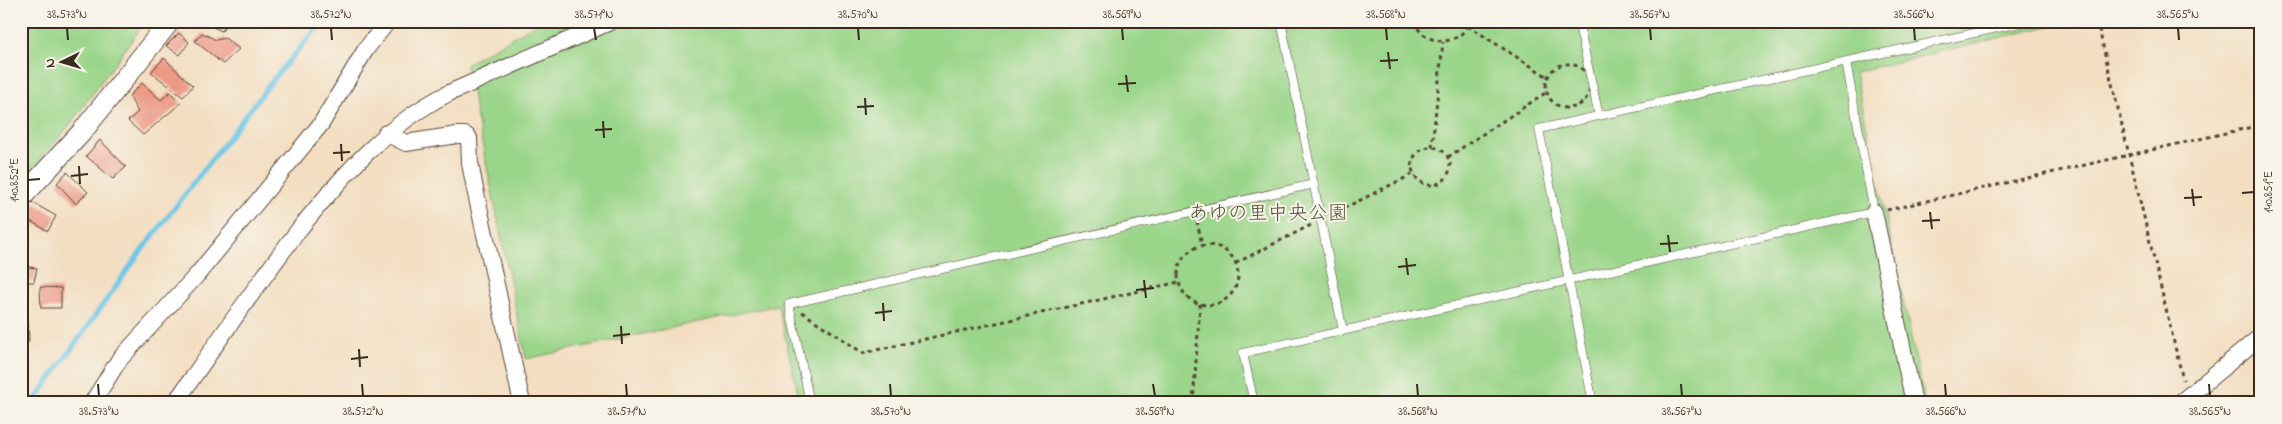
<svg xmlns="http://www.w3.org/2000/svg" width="2282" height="424" viewBox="0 0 2282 424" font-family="'Indie Flower','Klee One',sans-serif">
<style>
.green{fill:#9ad589;stroke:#6a8054}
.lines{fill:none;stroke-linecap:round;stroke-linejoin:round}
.stream{stroke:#68c5e6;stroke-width:5}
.building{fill:#ec9986}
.service-casing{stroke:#574536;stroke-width:9}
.minor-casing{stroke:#574536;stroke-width:18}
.tertiary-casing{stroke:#574536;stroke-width:22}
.path{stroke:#574536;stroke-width:3;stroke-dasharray:4 4;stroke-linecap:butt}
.service{stroke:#fff;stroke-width:8}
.minor{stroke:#fff;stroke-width:16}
.tertiary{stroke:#fff;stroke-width:20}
.ticks{fill:none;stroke:#3b2a1e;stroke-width:2}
.labels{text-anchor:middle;stroke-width:4;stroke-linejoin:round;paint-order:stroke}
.park-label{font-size:20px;fill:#535539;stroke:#f7f3e8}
.neatline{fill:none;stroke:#3b2a1e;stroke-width:2}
.ticks-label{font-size:12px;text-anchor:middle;fill:#3b2a1e}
</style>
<rect width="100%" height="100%" fill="#f7f3e8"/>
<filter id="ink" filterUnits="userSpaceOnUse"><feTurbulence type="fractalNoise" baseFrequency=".02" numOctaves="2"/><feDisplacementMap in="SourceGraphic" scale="10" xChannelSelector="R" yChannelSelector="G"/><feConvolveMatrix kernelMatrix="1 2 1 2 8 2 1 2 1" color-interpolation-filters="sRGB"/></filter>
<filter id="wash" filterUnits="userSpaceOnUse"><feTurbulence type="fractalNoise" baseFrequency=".0096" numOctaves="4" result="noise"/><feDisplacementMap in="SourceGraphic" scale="20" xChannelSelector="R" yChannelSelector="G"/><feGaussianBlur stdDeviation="1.12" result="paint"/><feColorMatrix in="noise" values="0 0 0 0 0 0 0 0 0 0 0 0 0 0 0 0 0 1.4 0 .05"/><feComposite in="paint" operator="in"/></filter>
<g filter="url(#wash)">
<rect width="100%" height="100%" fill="#f3dec1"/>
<path class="green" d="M21,21h125l-78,106 -36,43 -11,8z
M541,21h1529l-215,51 70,331h-1125l-22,-98 -252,54 -60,-295z"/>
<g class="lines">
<path class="stream" d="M33,403l106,-149 137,-178 47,-55"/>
</g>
<g id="blocks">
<path class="building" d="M199,21h29l-6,10z
M179,33l10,9 -9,13 -14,-9z
M202,33l14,7 9,-2 14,11 -16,15 -28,-23z
M164,58l29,28 -10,11 -32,-25z
M142,83l19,17 9,-8 11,11 -38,32 -15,-14 10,-9 -9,-16z
M100,140l26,27 -13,12 -27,-23z
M67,172l21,20 -12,12 -19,-21z
M28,200l28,16 -8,15 -27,-15v-8z
M21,266l16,2 -3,14h-13z
M40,287l21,1v20h-20z
M21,321h7l1,21h-8z
M21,348h4l1,19h-5z
M21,373h2l1,21h-3z"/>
</g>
</g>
<g filter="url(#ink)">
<use href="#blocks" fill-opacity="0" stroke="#574536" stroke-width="1"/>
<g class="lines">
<defs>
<path id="service" d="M1281,21l62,310
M1578,21l21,95
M810,403l-21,-99 525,-120
M1254,403l-11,-50 631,-141 -28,-150
M1593,403l-54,-274 490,-108"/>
<path id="minor" d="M386,133l20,10 51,-8h8l4,3 1,25 5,26 47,214
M1874,212l40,191
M92,403l27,-43 78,-85 124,-151 45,-75 22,-28
M175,403c41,-59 82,-119 126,-176 43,-53 86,-103 148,-134l163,-72
M2180,403l81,-67"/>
<path id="tertiary" d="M21,198l60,-65 89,-112"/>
</defs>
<use href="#service" class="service-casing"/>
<use href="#minor" class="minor-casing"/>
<use href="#tertiary" class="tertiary-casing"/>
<path class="path" d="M1414,21c10,26 46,27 56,0
M2097,21l86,359
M1468,26l80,51
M1546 86a22 22 0 1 1 44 0a22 22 0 1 1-44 0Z
M1412 166a19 19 0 1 1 38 0a19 19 0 1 1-38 0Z
M1432,147l11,-105
M1448,157l99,-65
M1887,210l374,-85
M1330,215l83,-41
M1197,221l5,24
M1178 275a30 30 0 1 1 60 0a30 30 0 1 1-60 0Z
M1236,263l75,-38
M802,312l61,41 316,-71
M1193,403l7,-99"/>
<use href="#service" class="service"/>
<use href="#minor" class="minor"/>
<use href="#tertiary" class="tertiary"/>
</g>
</g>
<path class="ticks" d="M67,28l1,12M331,28l1,12M594,28l2,12M858,28l1,12M1122,28l1,12M1386,28l1,12M1650,28l1,12M1914,28l1,12M2178,28l1,12M1388,52l2,17M1380,61l18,-1M1126,75l2,17M1118,84l18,-1M865,98l1,17M857,107l17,-1M603,121l1,17M595,130l17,-1M341,144l1,17M333,153l17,-1M79,166l1,18M71,176l17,-2M28,180l12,-1M2192,189l2,17M2242,193l12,-1M2184,198l18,-1M1930,212l2,17M1922,221l18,-1M1668,235l2,17M1660,244l18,-1M1406,258l2,17M1398,267l18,-2M1144,280l2,18M1136,290l18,-2M883,303l1,18M875,313l17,-2M621,326l1,18M613,336l17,-2M359,349l1,18M351,359l17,-2M98,384l1,12M362,384l1,12M626,384l1,12M890,384l1,12M1153,384l2,12M1417,384l1,12M1681,384l1,12M1945,384l1,12M2209,384l1,12"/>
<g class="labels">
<g class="park-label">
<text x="1268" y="219">あゆの里中央公園</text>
</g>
</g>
<rect width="2282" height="424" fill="none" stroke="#f7f3e8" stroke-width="55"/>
<g transform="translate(62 62) rotate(265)" stroke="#f7f3e8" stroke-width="4" paint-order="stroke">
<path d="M0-4L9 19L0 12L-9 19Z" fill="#3b2a1e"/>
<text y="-8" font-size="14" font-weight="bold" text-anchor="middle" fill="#3b2a1e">N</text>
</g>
<rect x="28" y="28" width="2226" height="368" class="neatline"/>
<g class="ticks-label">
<text x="67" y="18">38.573°N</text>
<text x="331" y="18">38.572°N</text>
<text x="594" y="18">38.571°N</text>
<text x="858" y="18">38.570°N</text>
<text x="1122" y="18">38.569°N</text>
<text x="1386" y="18">38.568°N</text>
<text x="1650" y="18">38.567°N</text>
<text x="1914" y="18">38.566°N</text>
<text x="2178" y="18">38.565°N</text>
<text transform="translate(14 180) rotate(-90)" y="4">140.852°E</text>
<text transform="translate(2268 192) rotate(-90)" y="4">140.851°E</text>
<text x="99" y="415">38.573°N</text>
<text x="363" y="415">38.572°N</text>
<text x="627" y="415">38.571°N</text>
<text x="891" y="415">38.570°N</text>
<text x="1155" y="415">38.569°N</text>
<text x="1418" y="415">38.568°N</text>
<text x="1682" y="415">38.567°N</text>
<text x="1946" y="415">38.566°N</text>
<text x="2210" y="415">38.565°N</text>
</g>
</svg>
